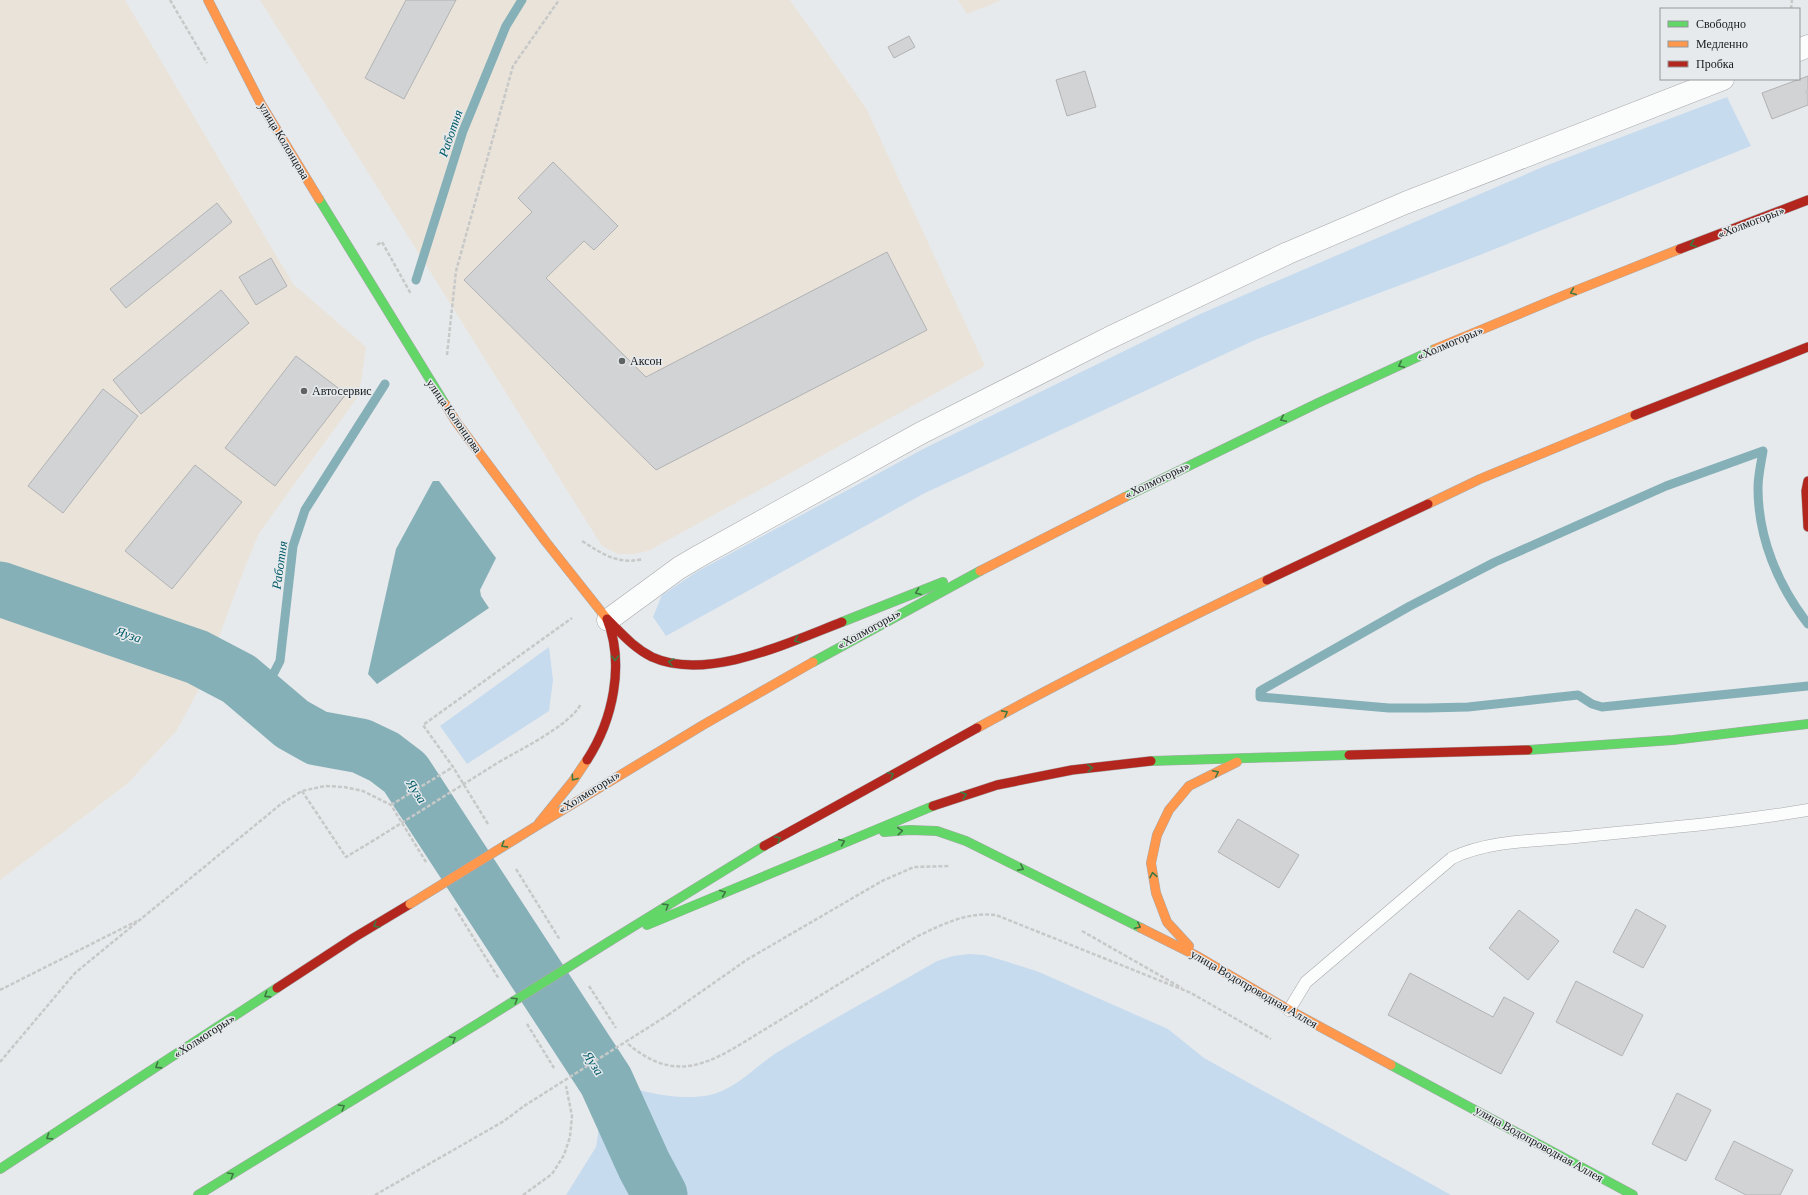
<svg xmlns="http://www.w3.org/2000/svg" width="1808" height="1195" viewBox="0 0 1808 1195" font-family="'Crimson Pro',serif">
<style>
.industrial{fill:#eae3d9}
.green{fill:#c7dbef}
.water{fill:#86b0b8}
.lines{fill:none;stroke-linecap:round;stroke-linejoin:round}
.stream{stroke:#86b0b8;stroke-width:9}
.river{stroke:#86b0b8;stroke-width:55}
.building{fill:#d1d3d5;stroke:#b1b2b4}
.lane-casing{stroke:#a7a9ab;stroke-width:13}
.street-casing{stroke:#a7a9ab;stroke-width:23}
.fast-casing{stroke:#a7a9ab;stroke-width:10}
.slow-casing{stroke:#a7a9ab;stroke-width:10}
.jam-casing{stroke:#a7a9ab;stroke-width:10}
.path{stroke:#c7c8c8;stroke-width:2.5;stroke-dasharray:4 2;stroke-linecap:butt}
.lane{stroke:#fbfcfc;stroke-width:12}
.street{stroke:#fbfcfc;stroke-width:22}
.fast{stroke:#63d668;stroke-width:9}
.slow{stroke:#ff974d;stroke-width:9}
.jam{stroke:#b3261e;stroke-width:9}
.fast-bridge-casing{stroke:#a7a9ab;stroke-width:10;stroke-linecap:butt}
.slow-bridge-casing{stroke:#a7a9ab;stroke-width:10;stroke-linecap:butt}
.path-bridge{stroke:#c7c8c8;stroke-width:2.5;stroke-dasharray:4 2;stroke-linecap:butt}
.fast-bridge{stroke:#63d668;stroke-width:9}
.slow-bridge{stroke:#ff974d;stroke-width:9}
.oneway{stroke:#3e7842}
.poi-dot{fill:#606364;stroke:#e6eaed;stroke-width:1.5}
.labels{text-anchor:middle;stroke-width:3;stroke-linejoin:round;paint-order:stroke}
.street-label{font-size:12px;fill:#181a1b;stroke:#e6eaed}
.poi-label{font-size:12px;fill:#181a1b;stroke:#e6eaed;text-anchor:start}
.water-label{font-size:13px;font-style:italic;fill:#005a66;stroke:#e6eaed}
</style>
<rect width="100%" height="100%" fill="#e7eaec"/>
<path class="industrial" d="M0,0h125l168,284 73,63 -7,48 -100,138 -14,34 -44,118 -24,45 -50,54 -127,96z
M260,0h530l76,108 119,258 -337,185 -15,3h-15l-16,-8z
M958,0h44l-35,14z"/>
<path class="green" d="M1727,97l24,49 -271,109 -225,85 -330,153 -259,143 -13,-19 9,-22 36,-24 229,-124 273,-133 345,-148z
M549,647l4,33 -4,31 -82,53 -27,-38z
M969,954l15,1 21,6 34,11 129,57 36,29 247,137h-885l30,-48 10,-66c34,9 68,21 104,14 26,-6 45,-28 66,-42 53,-32 107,-61 161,-92l16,-5z"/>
<path class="water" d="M433,481h6l57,77 -16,32 1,6 8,12 -112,76 -9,-10 28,-125z"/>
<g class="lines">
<path class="stream" d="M416,280l47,-149 43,-105 16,-26
M1808,624c-30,-39 -50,-86 -50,-136 0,-12 3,-25 5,-37l-97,35 -171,76 -85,44 -150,85v6l129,11h39l40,-1 110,-12 14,9 10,3 206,-21
M261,698l19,-37 13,-115 12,-36 80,-126"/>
<path class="river" d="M0,589l197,68 42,22 53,45 25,14 44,8 23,11 21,16 201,308 38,84 16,30"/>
</g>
<path class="building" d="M406,0h50l-52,99 -39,-21z
M909,36l6,11 -21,11 -6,-11z
M1085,71l11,36 -29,9 -11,-36z
M1808,76v29l-36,14 -10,-26z
M553,162l65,64 -24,24 -10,-9 -38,37 100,99 241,-125 40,78 -271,140 -192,-190 68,-68 -14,-14z
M217,203l15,19 -106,86 -16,-19z
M271,258l16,28 -31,19 -17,-28z
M221,290l28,33 -108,91 -28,-34z
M296,356l50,38 -71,92 -50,-38z
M103,389l35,27 -75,97 -35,-27z
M195,465l47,37 -70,87 -47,-38z
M1238,819l61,36 -20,33 -61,-36z
M1636,909l30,17 -23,42 -30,-16z
M1519,910l40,31 -31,39 -39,-32z
M1410,973l83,44 11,-20 30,16 -33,61 -113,-59z
M1576,981l67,34 -21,41 -66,-34z
M1677,1093l34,17 -25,51 -34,-17z
M1734,1141l59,29 -13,25h-34l-31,-16z"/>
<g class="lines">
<defs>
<path id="lane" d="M1289,1010l17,-28 146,-124c37,-18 84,-17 124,-21 78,-8 155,-14 232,-27"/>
<path id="street" d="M1799,50l9,-4
M608,620l71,-52 22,-13 220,-122 188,-95 179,-85 117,-50 318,-124"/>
<path id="fast" d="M319,199l126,205
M1125,497l193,-94 117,-54
M842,622l101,-40
M813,662l167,-91
M1528,750l145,-10 135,-16
M1151,761l198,-6
M884,832l26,-2 27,1 29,10 175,87
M647,925l286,-119
M610,941l154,-95
M1391,1065l242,130
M0,1169l277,-181
M198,1195l284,-174"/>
<path id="slow" d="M208,0l53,104 58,95
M1435,349l132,-55 113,-45
M445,404l12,19 89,119 61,77
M1428,504l52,-25 155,-64
M980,571l145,-74
M977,728c95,-52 192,-101 290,-148
M539,823l34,-42 14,-21
M538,825l165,-100 110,-63
M1141,928l56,28 92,54 102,55
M1189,946l-22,-24 -11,-29 -5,-30 6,-28 12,-25 20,-24 48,-24"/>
<path id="jam" d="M1680,249l128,-49
M1635,415l173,-68
M1808,481l-2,10 2,36
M1267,580l161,-76
M608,620c14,14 26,28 44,37 55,25 138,-15 190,-35
M1349,755l179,-5
M587,760c26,-40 38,-96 20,-141
M933,806l64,-21 75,-15 79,-9
M764,846l213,-118
M277,988l78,-51 55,-33"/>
</defs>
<use href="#lane" class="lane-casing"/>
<use href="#street" class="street-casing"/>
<use href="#fast" class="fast-casing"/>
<use href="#slow" class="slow-casing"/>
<use href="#jam" class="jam-casing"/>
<path class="path" d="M170,0l37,63
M1791,9l1,-9
M1808,90l-2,3 2,5
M377,245l5,-3 29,52
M447,355l9,-84 57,-205 46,-66
M582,541c21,13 35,24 61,18
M499,762c22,-13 70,-36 82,-58
M302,791l44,66 25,-15
M391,805l62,-38
M488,824l-35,-57 -30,-42 149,-107
M516,869l44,71
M455,908l44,71
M1082,931l100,57
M589,986l27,42
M0,990l137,-69
M668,1015l80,-56 134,-78 32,-14 36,-1
M527,1024l27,44
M628,1044c39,32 67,27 108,3l180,-110c27,-13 50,-25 80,-22l195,78 80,46
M0,1062l75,-89 206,-169 21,-13 23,-5 19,1 19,4 28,14 35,57
M375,1195l129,-74 20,-15
M523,1195l29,-21 12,-19 6,-18 2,-21 -6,-30"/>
<use href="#lane" class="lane"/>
<use href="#street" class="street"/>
<use href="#fast" class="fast"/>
<use href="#slow" class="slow"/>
<use href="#jam" class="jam"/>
<defs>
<path id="fast-bridge" d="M482,1021l128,-80"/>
<path id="slow-bridge" d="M410,904l128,-79"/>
</defs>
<use href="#fast-bridge" class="fast-bridge-casing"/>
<use href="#slow-bridge" class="slow-bridge-casing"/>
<path class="path-bridge" d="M371,842l128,-80
M524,1106l144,-91"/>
<use href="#fast-bridge" class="fast-bridge"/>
<use href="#slow-bridge" class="slow-bridge"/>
</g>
<defs><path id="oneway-chevron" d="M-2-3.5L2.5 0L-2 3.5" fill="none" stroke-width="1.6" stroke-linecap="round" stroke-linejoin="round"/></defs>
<g class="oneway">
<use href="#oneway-chevron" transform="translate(1693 244) rotate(159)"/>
<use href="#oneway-chevron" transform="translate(1573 292) rotate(158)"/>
<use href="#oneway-chevron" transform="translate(1401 365) rotate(155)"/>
<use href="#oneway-chevron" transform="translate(1283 419) rotate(155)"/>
<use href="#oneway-chevron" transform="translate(918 592) rotate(159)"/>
<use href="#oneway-chevron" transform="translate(797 640) rotate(159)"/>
<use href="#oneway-chevron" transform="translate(615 658) rotate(89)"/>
<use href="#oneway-chevron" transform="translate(671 662) rotate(-166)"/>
<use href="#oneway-chevron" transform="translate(1005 713) rotate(-29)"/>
<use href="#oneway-chevron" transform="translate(1090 768) rotate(-6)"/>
<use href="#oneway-chevron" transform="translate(1216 773) rotate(-26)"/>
<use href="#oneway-chevron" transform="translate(891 775) rotate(-29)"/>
<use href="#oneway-chevron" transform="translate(574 778) rotate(126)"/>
<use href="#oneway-chevron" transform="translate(964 795) rotate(-18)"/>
<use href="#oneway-chevron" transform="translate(900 831) rotate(-5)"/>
<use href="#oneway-chevron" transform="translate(778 839) rotate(-29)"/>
<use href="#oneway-chevron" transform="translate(842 842) rotate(-23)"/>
<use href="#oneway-chevron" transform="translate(504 845) rotate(148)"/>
<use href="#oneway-chevron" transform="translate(1021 868) rotate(26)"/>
<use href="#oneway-chevron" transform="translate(1153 875) rotate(-100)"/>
<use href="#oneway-chevron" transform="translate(723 893) rotate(-23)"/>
<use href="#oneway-chevron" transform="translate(666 906) rotate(-32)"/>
<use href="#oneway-chevron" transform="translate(376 925) rotate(149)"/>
<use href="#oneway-chevron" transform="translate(1138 926) rotate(26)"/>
<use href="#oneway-chevron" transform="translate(267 995) rotate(147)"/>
<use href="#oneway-chevron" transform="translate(515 1000) rotate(-32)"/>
<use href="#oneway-chevron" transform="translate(453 1039) rotate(-31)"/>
<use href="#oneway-chevron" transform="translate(158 1066) rotate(147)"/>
<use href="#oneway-chevron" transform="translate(342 1107) rotate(-31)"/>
<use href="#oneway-chevron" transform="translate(49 1137) rotate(147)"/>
<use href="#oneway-chevron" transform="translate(231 1175) rotate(-31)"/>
</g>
<g class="poi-dot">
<circle cx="622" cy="361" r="4"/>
<circle cx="304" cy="391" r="4"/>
</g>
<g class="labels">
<g class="street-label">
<text transform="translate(284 141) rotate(59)" y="4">улица Колонцова</text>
<text transform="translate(1751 222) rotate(-21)" y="4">«Холмогоры»</text>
<text transform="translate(1450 343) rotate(-23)" y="4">«Холмогоры»</text>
<text transform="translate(454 416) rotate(55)" y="4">улица Колонцова</text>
<text transform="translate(1157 480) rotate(-26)" y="4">«Холмогоры»</text>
<text transform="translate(869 629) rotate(-29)" y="4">«Холмогоры»</text>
<text transform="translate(589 792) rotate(-32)" y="4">«Холмогоры»</text>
<text transform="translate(1254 989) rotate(30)" y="4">улица Водопроводная Аллея</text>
<text transform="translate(204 1036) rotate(-33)" y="4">«Холмогоры»</text>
<text transform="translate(1539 1144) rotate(29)" y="4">улица Водопроводная Аллея</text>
</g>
<g class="poi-label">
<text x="630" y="365">Аксон</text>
<text x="312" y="395">Автосервис</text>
</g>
<g class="water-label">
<text transform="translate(450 133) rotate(-71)" y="5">Работня</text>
<text transform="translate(279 565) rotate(-82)" y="5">Работня</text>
<text transform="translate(129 634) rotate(19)" y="5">Яуза</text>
<text transform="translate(417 791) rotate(57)" y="5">Яуза</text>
<text transform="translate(594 1063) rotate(57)" y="5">Яуза</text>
</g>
</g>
<rect x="1660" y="8" width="140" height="72" fill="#e6eaed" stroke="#949799"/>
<rect x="1668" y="21" width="20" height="6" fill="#63d668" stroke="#949799"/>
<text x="1696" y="28" font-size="12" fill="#181a1b">Свободно</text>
<rect x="1668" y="41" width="20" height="6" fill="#ff974d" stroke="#949799"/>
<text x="1696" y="48" font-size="12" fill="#181a1b">Медленно</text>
<rect x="1668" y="61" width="20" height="6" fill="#b3261e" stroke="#949799"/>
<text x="1696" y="68" font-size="12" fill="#181a1b">Пробка</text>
</svg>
